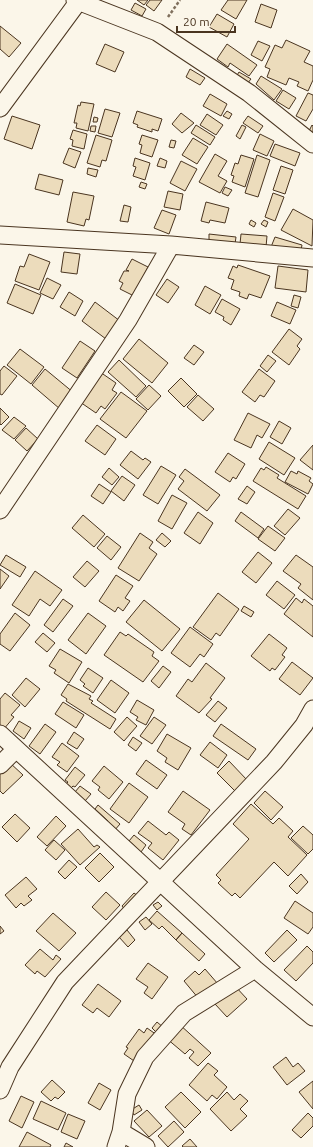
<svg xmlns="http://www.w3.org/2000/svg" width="313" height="1147" viewBox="0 0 313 1147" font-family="Ubuntu,sans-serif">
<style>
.building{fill:#ecdcbc;stroke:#4a3520}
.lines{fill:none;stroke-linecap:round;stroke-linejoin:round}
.street-casing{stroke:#4a3520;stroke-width:19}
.path{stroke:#7f6f5c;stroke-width:2.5;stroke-dasharray:3 2;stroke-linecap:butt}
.street{stroke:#fbf6e9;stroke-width:17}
</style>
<rect width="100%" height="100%" fill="#fbf6e9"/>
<path class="building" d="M137,0h11l-4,5z
M150,0h12l-8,11 -8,-6z
M228,0h19l-11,19 -15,-9z
M135,3l11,6 -4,7 -11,-6z
M261,4l16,6 -6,18 -16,-6z
M217,14l17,10 -7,13 -18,-10z
M0,26l21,17 -12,14 -9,-8z
M286,40l24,11 -6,11 9,4v14l-5,11 -11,-5 2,-4 -10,-4 -3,7 -19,-8 3,-8 -5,-2 10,-22 7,3z
M258,41l12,5 -8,15 -11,-6z
M105,44l19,8 -9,20 -19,-8z
M227,44l30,21 -8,11 -19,-13 -2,4 -11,-8z
M190,69l15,9 -5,7 -14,-8z
M239,72l12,7 -4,5 -11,-7z
M261,76l21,13 -8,11 -18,-16z
M283,90l13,8 -7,11 -13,-8z
M308,93l5,2v14l-7,12 -10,-5z
M210,94l17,10 -6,12 -18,-10z
M81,102l13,2 -6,27 -12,-3 1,-5h-3l4,-18 2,1z
M105,109l15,4 -8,24 -14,-4z
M137,111l25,8 -4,12 -6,-2v3l-15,-5 1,-2 -5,-2z
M227,111l5,3 -3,5 -6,-3z
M181,113l13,10 -12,10 -10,-9z
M207,114l16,11 -7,10 -16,-10z
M12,116l28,9 -8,24 -28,-10z
M248,116l15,10 -5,7 -15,-10z
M94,117l4,1 -1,4h-4z
M196,125l19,12 -5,8 -19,-12z
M242,125l4,2 -6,12 -4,-3z
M312,125l1,1v7l-4,-2z
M91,126h5l-1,6 -5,-1z
M73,130l14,4 -3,15 -12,-3 1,-6 -3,-1z
M260,134l14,7 -7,15 -14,-6z
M96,135l16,5 -6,21 -4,-1 -2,7 -13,-4z
M142,135l16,5 -6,17 -12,-4 2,-8 -3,-1z
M193,138l15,9 -11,17 -15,-9z
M171,140l5,1 -2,7 -5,-1z
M275,144l25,9 -5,13 -25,-10z
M69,148l12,4 -6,16 -12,-5z
M215,154l12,7 -9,15 9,5 -7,12 -21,-11z
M241,155l13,4 -9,28 -13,-5 2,-6 -3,-1 4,-12 3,1z
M257,155l13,5 -12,37 -13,-4z
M135,158l15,5 -5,17 -12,-4 3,-9 -3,-1z
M160,158l7,3 -2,7 -8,-2z
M181,161l16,8 -12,22 -15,-8z
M281,166l12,4 -8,24 -12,-4z
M88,168l10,2 -2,7 -9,-3z
M39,174l24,6 -4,15 -24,-6z
M141,182l6,2 -2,5 -6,-2z
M225,187l7,3 -4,6 -6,-3z
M168,191l15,3 -3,16 -16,-3z
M73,192l21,4 -5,24 -3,-1 -2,7 -17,-4z
M273,193l11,4 -9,24 -10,-4z
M206,202l23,6 -4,15 -15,-3 -1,3 -8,-2z
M124,205l7,2 -3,15 -8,-1z
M293,209l20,11 -1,26 -31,-16z
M162,210l14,5 -7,19 -15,-6z
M251,220l5,3 -2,4 -5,-3z
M264,220l4,2 -2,5 -5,-3z
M209,234l27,3 -1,7 -26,-2z
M241,234l26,2 -1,11 -26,-3z
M275,237l27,8 -1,5 -30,-3z
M64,252l16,2 -3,20 -16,-2z
M29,254l21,8 -11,28 -24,-9 5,-15 4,1z
M132,259l16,8 -14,29 -14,-7 3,-6 -4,-2 5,-10h5l-3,-1z
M238,265l32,11 -9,22 -12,-4 -2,5 -8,-3 1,-4 -9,-3 3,-9 -6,-2 5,-12 4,2z
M278,266l30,4 -2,22 -31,-4z
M47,278l14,7 -8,14 -13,-6z
M167,279l12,8 -11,16 -12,-8z
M15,284l26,11 -8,19 -26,-11z
M205,286l16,9 -11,19 -15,-9z
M69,292l14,9 -8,15 -15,-9z
M294,295l7,2 -3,11 -7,-2z
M222,299l18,10 -9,16 -8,-5 1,-3 -9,-5z
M95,302l25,19 -14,18 -24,-18z
M277,302l19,8 -6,14 -19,-8z
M289,329l13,10 -5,7 3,3 -11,16 -17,-13z
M139,339l29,24 -16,20 -29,-24z
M80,341l15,10 -18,27 -15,-10z
M194,345l10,7 -10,13 -10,-7z
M20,349l24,18 -13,17 -24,-19z
M268,355l8,6 -9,11 -7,-6z
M119,360l27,26 -10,11 -28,-25z
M4,366l13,10 -15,19 -2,-1v-23z
M45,369l29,24 -14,16 -28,-24z
M259,369l16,12 -11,16 -4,-2 -5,7 -13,-10z
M100,372l16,11 -4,7 5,3 -12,16 -4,-3 -5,7 -16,-11z
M181,378l16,16 -13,13 -16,-16z
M149,385l12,11 -13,14 -12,-11z
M121,392l26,19 -21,27 -26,-19z
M198,395l16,14 -11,12 -16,-14z
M0,408l9,9 -8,8 -1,-1z
M248,413l22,11 -8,14 -5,-3 -6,13 -17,-8z
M14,417l12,9 -12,13 -12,-9z
M279,421l12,7 -9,16 -12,-7z
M97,425l19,14 -11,16 -20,-14z
M26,428l12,11 -11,12 -12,-11z
M269,442l26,16 -11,17 -25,-16z
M313,445v25l-13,-10z
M131,451l12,9 2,-2 6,4 -13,17 -18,-14z
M228,453l17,11 -9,15 -3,-2 -3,5 -15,-10z
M161,466l15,9 -18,29 -15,-9z
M266,467l13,8 -2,3 29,18 -8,13 -45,-28 8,-13 3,2z
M109,468l10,9 -7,8 -10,-8z
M185,469l35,26 -13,16 -29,-22 6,-8 -5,-4z
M291,471l6,3 1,-3 13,7 -2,3 4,3 -5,10 -23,-12z
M122,476l13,9 -11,16 -13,-10z
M99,484l12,8 -8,12 -12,-8z
M247,486l8,6 -8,12 -9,-5z
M172,495l15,8 -15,26 -14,-8z
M288,509l12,9 -15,17 -11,-9z
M198,512l15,11 -13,21 -16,-11z
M241,512l23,17 -6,9 -23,-17z
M83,515l22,19 -11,13 -22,-19z
M268,526l17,12 -10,13 -17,-12z
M140,533l13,9 -4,6 8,6 -18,27 -21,-13z
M162,533l9,8 -6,6 -9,-7z
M107,536l14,11 -10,13 -14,-12z
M258,552l14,11 -16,20 -14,-11z
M6,555l20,12 -6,10 -20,-12z
M296,555l17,12v33l-15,-12 3,-4 -18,-13z
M87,561l12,10 -14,16 -12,-10z
M0,569l9,7 -9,13z
M35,571l27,19 -12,16 -10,-7 -11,17 -17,-11z
M116,575l17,11 -8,12 5,3 -7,10 -5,-4 -3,5 -16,-11z
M277,581l18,14 -11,14 -18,-14z
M218,593l21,16 -19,27 -4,-3 -5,7 -18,-13z
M296,598l6,5 2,-4 9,7v31l-29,-23z
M63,599l10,7 -20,26 -9,-7z
M144,600l36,29 -18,22 -36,-29z
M244,606l10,6 -3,5 -10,-6z
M15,613l15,12 -20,26 -10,-7v-10z
M88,613l18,13 -20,28 -18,-14z
M190,627l23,17 -9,13 -4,-3 -10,13 -19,-14z
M120,632l6,4 2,-2 26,18 -2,4 7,5 -16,21 -39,-27z
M43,633l12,10 -8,9 -12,-10z
M269,634l18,14 -5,7 3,2 -10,13 -3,-2 -2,3 -19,-15z
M60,649l22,13 -13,21 -15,-10 2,-3 -7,-4z
M292,662l21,16 -13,17 -21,-16z
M206,663l19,15 -15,20 2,1 -13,14 -23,-17 12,-17 4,3z
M163,666l8,6 -12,16 -8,-7z
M88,668l15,10 -10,15 -10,-7 2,-2 -5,-4z
M26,678l14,11 -15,18 -13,-12z
M111,680l18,13 -14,20 -18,-13z
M68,684l23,12 -2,3 4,2 -2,2 25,16 -6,10 -44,-28 1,-2 -6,-4z
M5,693l15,12 -9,10 3,2 -11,13 -3,-3v-28z
M137,700l17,10 -8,15 -10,-5 2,-3 -8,-5z
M218,701l9,7 -12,14 -9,-7z
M63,702l21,13 -8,13 -21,-14z
M127,717l10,9 -13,15 -10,-9z
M154,717l12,8 -14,19 -12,-8z
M19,721l12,7 -7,11 -11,-8z
M45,724l11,8 -16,22 -11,-8z
M221,724l35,25 -8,11 -35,-24z
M74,732l10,7 -7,10 -10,-6z
M167,734l24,14 -13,22 -13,-8 2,-4 -10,-7z
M133,737l9,6 -6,8 -8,-6z
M210,742l17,13 -9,13 -18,-13z
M62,743l17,13 -12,16 -10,-7 3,-3 -8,-5z
M146,760l21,15 -10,14 -21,-15z
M229,761l18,19 -12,11 -18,-18z
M9,762l14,13 -20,19 -3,-3v-20z
M104,766l19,16 -14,17 -11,-9 2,-3 -8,-6z
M75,767l10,8 -10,12 -2,-1 -2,2 -5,-4 2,-2 -3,-2z
M129,783l19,14 -19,26 -19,-14z
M80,786l11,8 -6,7 -10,-9z
M183,791l27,19 -19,25 -9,-6 3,-5 -17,-12z
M265,791l18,16 -12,13 -17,-17z
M251,804l22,20 6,-6 14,13 -5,6 19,18 -19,21 -14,-14 -34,36 -5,-5 -3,3 -14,-13 3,-3 -5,-5 33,-36 -16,-15z
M98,805l22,19 -6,7 -9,-7 3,-3 -13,-12z
M15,814l15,14 -13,14 -15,-15z
M56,816l10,10 -19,20 -10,-9z
M148,821l18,14 3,-3 10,8 -16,20 -15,-12 4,-5 -14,-10z
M303,826l10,9v14l-5,5 -17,-16z
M78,829l16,18 3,-2 3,2 -20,18 -19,-21z
M134,835l12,10 -5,7 -12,-11z
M54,840l11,10 -9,10 -11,-10z
M100,853l14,14 -15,15 -14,-14z
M69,860l8,7 -12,12 -7,-7z
M301,874l7,8 -11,12 -8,-8z
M26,877l11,12 -9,7 4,4 -8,6 -3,-3 -5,5 -11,-13z
M106,892l14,13 -14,15 -14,-13z
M134,893l4,3 -13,14 -3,-4z
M295,901l18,12v14l-5,7 -24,-16z
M158,902l4,4 -5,4 -4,-5z
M157,911l25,22 -6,7 -14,-14 -3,3 -10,-9z
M53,913l23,20 -17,18 -23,-20z
M146,917l6,7 -7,6 -6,-8z
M0,926l4,5 -4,3z
M127,930l8,10 -7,7 -9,-10z
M287,930l10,10 -23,22 -9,-9z
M182,933l23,21 -6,7 -23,-21z
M307,946l6,6v11l-17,18 -12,-11z
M40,949l13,11 3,-5 5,4 -16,18 -8,-6 -2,3 -10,-9z
M148,963l20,14 -16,22 -8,-6 4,-6 -12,-8z
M205,969l13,15 -19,15 -15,-18 11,-10 4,4z
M98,984l23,17 -12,16 -12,-9 -4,5 -11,-8z
M235,986l12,13 -20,18 -12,-13z
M157,1022l7,6 -6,6 -6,-6z
M179,1024l32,29 -13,13 -9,-8 5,-6 -4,-3 -5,5 -19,-16z
M147,1028l10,7 -20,28 -13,-9 4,-6 -2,-1 13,-18 5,4z
M286,1057l7,10 5,-4 7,8 -18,14 -14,-18z
M208,1063l10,8 -4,4 13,12 -10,12 -5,-4 -5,6 -18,-16z
M52,1080l13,12 -7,7 -3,-2 -4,4 -10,-9z
M313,1081v28l-14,-17z
M99,1083l12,7 -11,20 -12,-7z
M181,1092l20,20 -16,16 -20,-21z
M227,1092l7,8 6,-6 8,7 -8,8 7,7 -16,15 -21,-22z
M21,1096l13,6 -12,26 -13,-7z
M41,1101l25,12 -8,17 -25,-11z
M139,1105l3,5 -8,5 -3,-5z
M147,1110l15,16 -13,11 -15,-16z
M308,1113l5,5v8l-12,12 -9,-8z
M68,1114l17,7 -8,18 -16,-7z
M174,1121l10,11 -16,15 -10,-11z
M27,1132l24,13 -1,2h-31z
M190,1139l7,8h-14l-1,-1z
M66,1143l7,4h-9z"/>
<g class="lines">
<defs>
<path id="street" d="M75,0l82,32 92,61 64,51
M0,108l78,-106
M0,235l171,10 142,13
M0,510l128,-190 43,-75
M0,734l255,235 58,48
M0,765l16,-16
M0,1090l10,-23 55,-85 209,-220 30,-37 9,-16
M121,1132l25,15
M116,1147l5,-15 6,-38 18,-37 39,-44 71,-44"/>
</defs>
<use href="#street" class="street-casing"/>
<path class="path" d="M168,17l12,-17"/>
<use href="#street" class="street"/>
</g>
<path d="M177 26v6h58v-6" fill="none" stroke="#4a3520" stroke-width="2"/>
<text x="183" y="26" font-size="12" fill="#4a3520" stroke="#fbf6e9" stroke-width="3" paint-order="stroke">20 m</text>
</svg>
